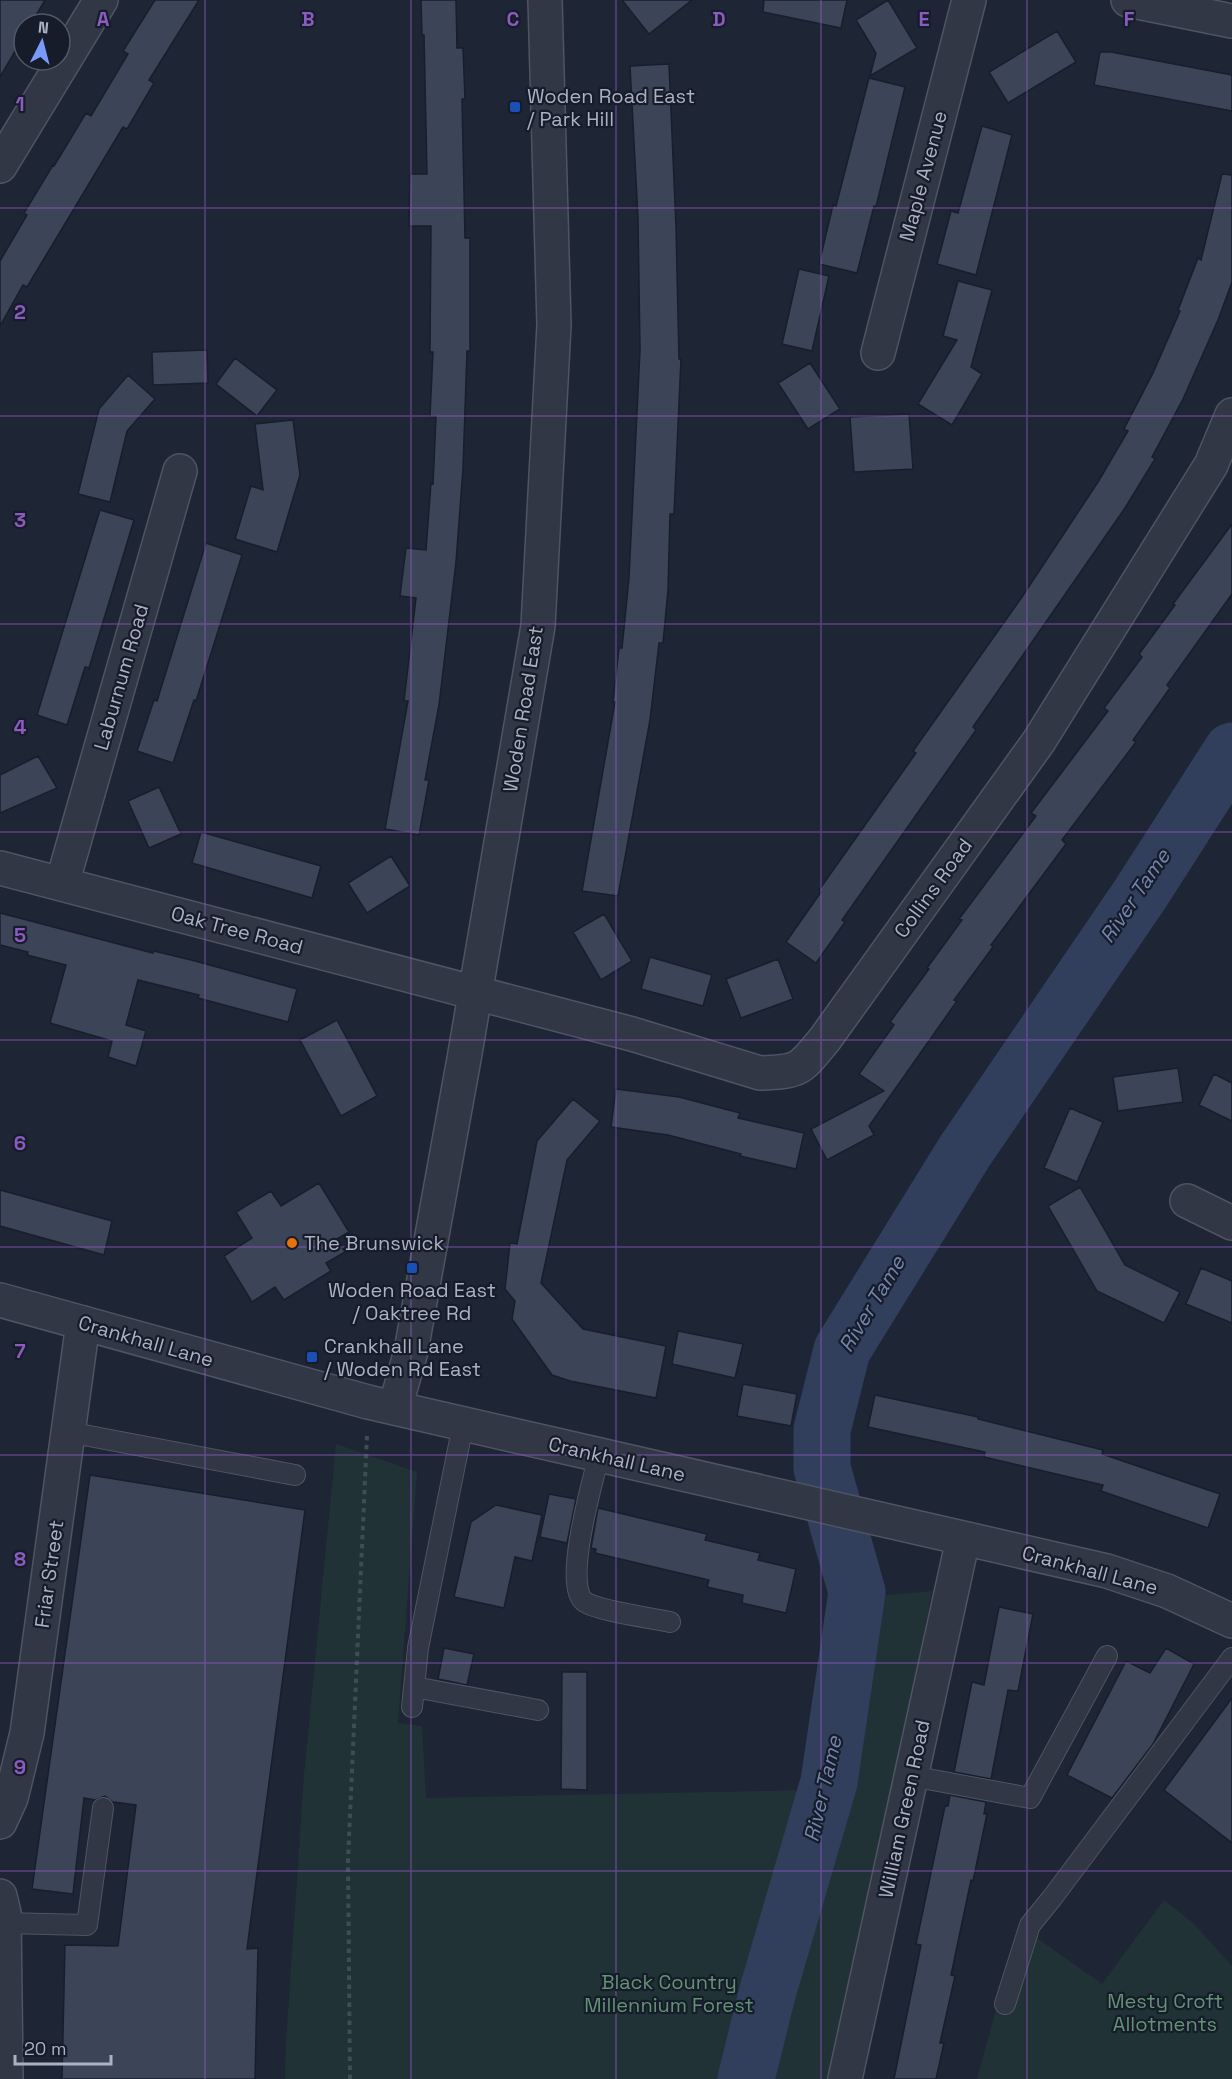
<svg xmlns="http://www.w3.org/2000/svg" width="1232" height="2079" viewBox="0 0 1232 2079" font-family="'Space Grotesk',sans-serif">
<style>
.green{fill:#213237}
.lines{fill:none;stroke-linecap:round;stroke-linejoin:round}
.river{stroke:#313e5c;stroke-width:57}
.building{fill:#3c4458;stroke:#191e2c;stroke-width:1.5}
.service-casing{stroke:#4f5464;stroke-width:22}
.minor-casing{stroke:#4f5464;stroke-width:36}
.tertiary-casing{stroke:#4f5464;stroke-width:36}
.path{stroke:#3d4e53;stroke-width:4;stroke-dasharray:4.5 4.5;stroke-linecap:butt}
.service{stroke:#313745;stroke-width:20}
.minor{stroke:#313745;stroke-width:33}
.tertiary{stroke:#313745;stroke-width:33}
.grid{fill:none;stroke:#8c5bc0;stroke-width:1.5;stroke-opacity:0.55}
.transit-dot{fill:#1a4fb4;stroke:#171c2a;stroke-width:2}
.food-dot{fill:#e8710a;stroke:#171c2a;stroke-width:2}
.labels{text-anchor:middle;stroke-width:4.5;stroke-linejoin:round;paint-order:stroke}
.poi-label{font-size:20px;fill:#abb1c3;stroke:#171c2a;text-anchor:start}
.street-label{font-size:20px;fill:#abb1c3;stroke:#171c2a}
.park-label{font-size:20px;fill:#639375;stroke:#171c2a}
.water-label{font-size:21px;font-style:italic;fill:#7384ac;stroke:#171c2a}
.grid-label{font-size:20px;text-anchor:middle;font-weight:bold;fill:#8c5bc0;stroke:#171c2a;stroke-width:4.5;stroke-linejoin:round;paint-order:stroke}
</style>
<rect width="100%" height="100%" fill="#1e2535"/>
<path class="green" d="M336,1444l81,28 -19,251 24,3 4,72 383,-8 -74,289h-450l1,-36 18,-268z
M932,1591l-37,192 -61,296h-63l55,-210 27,-117 26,-156z
M1164,1900l30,24 38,42v113h-255l40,-145 20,4 65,46z"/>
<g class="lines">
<path class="river" d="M746,2079l21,-85 62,-212 28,-190 -35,-124v-38l20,-80 123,-199 176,-258 91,-142"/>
</g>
<path class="building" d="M0,0h45l-14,24h-7v12l-24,41z
M155,0h44l-50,80 5,3 -27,46 -4,-2 -96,160 -4,-2 -23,41v-65l27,-46 -3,-2 29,-48 1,1 32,-53 5,3 37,-62 -5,-3z
M421,0h35l1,48h6l2,51h-3l3,139h5v113h-3l-4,118 -7,93 -17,143 -14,75h4l-10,55 -34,-6 23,-128h-4l12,-103 -16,-2 6,-48 20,2 5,-67 2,1 3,-67 -6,-1 3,-64h-3l1,-126h-22l1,-52h17l-3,-139h-2z
M622,0h70l-43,34z
M764,0h83l-6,28 -78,-16z
M888,0l29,48 -47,28 6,-23 -20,-33z
M1057,31l19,31 -68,41 -19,-31z
M1100,52h11l121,23v36l-138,-26z
M669,64l7,163 3,132h2l-7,155h-4l-2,76 -5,53h-4l-9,77 -32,176 -36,-5 33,-189h-2l6,-54h3l7,-70 11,-228 -2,-132 -8,-152z
M869,78l36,9 -29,120 -2,-1 -17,67 -38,-9 14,-59 3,1z
M982,126l30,9 -36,140 -39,-11 14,-53 7,2z
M1222,174l10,1v107l-14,38 -35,79 -31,58 3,2 -30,49 -152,219 3,3 -134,190 3,2 -29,41 -30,-21 35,-50 -2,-2 97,-137 -3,-2 109,-154 76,-115 30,-51 -4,-2 29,-56 27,-62 -2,-1 20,-52 3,2z
M799,269l30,7 -17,75 -30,-7z
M958,281l34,9 -21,77 11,7 -30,51 -34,-21 39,-64 -14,-4z
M207,350l1,33 -55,2 -1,-33z
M235,358l42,32 -20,26 -41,-32z
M810,363l30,46 -32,20 -30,-46z
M128,375l27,24 -28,32 -17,71 -32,-8 21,-85z
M909,414l4,55 -59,3 -4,-55z
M293,420l7,55 -23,77 -42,-13 16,-53 12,4 -8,-66z
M100,510l34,10 -45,148 -4,-1 -18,58 -30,-10z
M1232,524v70l-65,91 3,3 -37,52 3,2 -74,98 4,4 -75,101 2,2 -39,53 3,1 -88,125 5,9 -47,25 -16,-31 73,-38 -25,-17 35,-49 -4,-3 39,-53 -2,-1 35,-48 -3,-1 77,-103 -5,-3 77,-102 -4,-3 38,-51 -3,-3 36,-49 -2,-1z
M206,543l36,12 -46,146 -2,-1 -21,63 -36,-12 17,-51 3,1z
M38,756l19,32 -57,25v-38z
M159,787l22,47 -32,14 -21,-47z
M201,832l120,34 -9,32 -120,-35z
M391,856l19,30 -43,27 -19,-30z
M0,913l153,40 1,-2 41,10 102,28 -9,33 -90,-24 1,-3 -61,-15 -12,45 20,6 -10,35 -28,-9 4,-16 -62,-18 16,-58 -39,-10 1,-3 -28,-7z
M604,914l28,47 -31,19 -28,-48z
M650,957l62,18 -9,31 -62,-17z
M778,959l15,40 -52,19 -15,-39z
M337,1020l40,76 -36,20 -41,-76z
M1178,1068l5,34 -65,9 -5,-34z
M1214,1074l18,9v38l-33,-16z
M616,1089l63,8 61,16 -2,5 66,15 -8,36 -56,-13 1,-2 -73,-19 -57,-8z
M573,1099l27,22 -33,39 -26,123 42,46 83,17 -10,52 -86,-17 -18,-6 -40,-56 3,-18 -10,-12 5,-46 7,1 20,-103z
M1070,1108l33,14 -26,60 -33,-14z
M319,1183l30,49 -12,7 8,13 -19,11 5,8 -47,29 -9,-13 -23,15 -28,-46 28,-18 -16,-26 35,-21 10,15z
M1080,1187l45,78 55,27 -16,31 -67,-32 -49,-85z
M0,1190l112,31 -8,34 -104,-29z
M1201,1268l31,13v42l-46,-19z
M678,1331l65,13 -8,34 -63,-14z
M743,1384l54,10 -6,32 -54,-10z
M875,1395l103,22v2l125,31 -1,4 118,40 -12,34 -107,-37 2,-6 -119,-28 1,-5 -117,-25z
M90,1475l215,35 -58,439 11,-1 -3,131h-193l3,-134 53,1 18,-141 -23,-3 -8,-6 -10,4 -11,-2 -11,96 -41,-5z
M549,1494l27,5 -9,44 -27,-6z
M496,1505l46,10 -10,46 -17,-4 -11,51 -50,-11 17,-75z
M598,1508l109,26 -2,6 55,13 -2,7 38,9 -10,44 -44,-10 1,-8 -36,-8 2,-7 -114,-27 1,-4 -5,-1z
M999,1607l34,7 -15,77 -10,-1 -17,89 -37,-7 18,-90 12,3z
M444,1648l30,6 -7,31 -29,-6z
M1166,1648l28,16 -41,80 -41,54 -45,-23 59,-114 24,12z
M562,1672h25v118l-26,-1z
M1232,1698v145l-68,-53z
M950,1795l36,7 -2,12h3l-14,67 -2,-1 -20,95 4,1 -15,67h4l-8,36h-42l27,-134 -5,-1 29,-138h3z"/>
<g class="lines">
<defs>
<path id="service" d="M68,1432l227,43
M599,1455c-6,25 -37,132 -14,147 13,9 67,16 85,20
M414,1687l124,23
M412,1707l6,-59 45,-223
M911,1776l119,22 77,-142
M4,1923l83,2 16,-117
M1005,2004l25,-79 22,-27 180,-240"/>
<path id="minor" d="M1128,0l104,21
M0,166l101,-166
M878,353l91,-353
M0,868l632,166 128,39c41,-1 40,-4 65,-34l214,-298 172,-276 21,-50
M62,884l118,-413
M1187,1201l45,22
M0,1822l11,-24 16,-65 56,-410
M0,1896l4,17 2,166
M845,2079l118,-540"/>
<path id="tertiary" d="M0,1300l368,102 739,169 60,20 65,30
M395,1408l16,-57 53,-292 74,-433 16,-301 -9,-325"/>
</defs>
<use href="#service" class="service-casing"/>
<use href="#minor" class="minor-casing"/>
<use href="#tertiary" class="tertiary-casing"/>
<path class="path" d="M350,2079l-2,-219 19,-425"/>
<use href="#service" class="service"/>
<use href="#minor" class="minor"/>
<use href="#tertiary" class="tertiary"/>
</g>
<path class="grid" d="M205,0v2079M411,0v2079M616,0v2079M821,0v2079M1027,0v2079M0,208h1232M0,416h1232M0,624h1232M0,832h1232M0,1040h1232M0,1247h1232M0,1455h1232M0,1663h1232M0,1871h1232"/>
<g class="transit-dot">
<rect x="509" y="101" width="12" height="12" rx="3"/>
<rect x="406" y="1262" width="12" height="12" rx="3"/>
<rect x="306" y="1351" width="12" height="12" rx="3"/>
</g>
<circle class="food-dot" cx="292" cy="1243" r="6"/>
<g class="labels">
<g class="poi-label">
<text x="527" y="103">Woden Road East<tspan x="527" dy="23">/ Park Hill</tspan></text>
<text x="304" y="1250">The Brunswick</text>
<text x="412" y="1297" text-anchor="middle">Woden Road East<tspan x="412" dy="23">/ Oaktree Rd</tspan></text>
<text x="324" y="1353">Crankhall Lane<tspan x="324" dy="23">/ Woden Rd East</tspan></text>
</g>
<g class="street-label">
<text transform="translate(923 176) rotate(-75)" y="7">Maple Avenue</text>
<text transform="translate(121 677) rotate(-74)" y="7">Laburnum Road</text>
<text transform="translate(523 709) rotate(-81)" y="7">Woden Road East</text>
<text transform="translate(933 888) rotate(-54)" y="7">Collins Road</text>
<text transform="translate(237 930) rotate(15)" y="7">Oak Tree Road</text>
<text transform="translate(146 1341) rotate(16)" y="7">Crankhall Lane</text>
<text transform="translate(617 1459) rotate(13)" y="7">Crankhall Lane</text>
<text transform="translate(1090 1570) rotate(15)" y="7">Crankhall Lane</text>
<text transform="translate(49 1574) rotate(-82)" y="7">Friar Street</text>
<text transform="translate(904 1809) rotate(-78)" y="7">William Green Road</text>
</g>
<g class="park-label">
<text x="669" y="1989">Black Country<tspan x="669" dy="23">Millennium Forest</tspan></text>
<text x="1165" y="2008">Mesty Croft<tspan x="1165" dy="23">Allotments</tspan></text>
</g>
<g class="water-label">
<text transform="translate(1135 896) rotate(-56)" y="7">River Tame</text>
<text transform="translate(872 1304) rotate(-59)" y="7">River Tame</text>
<text transform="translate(823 1789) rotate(-77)" y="7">River Tame</text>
</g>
</g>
<g class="grid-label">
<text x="103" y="26">A</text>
<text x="308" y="26">B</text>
<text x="513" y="26">C</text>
<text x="719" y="26">D</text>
<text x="924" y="26">E</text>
<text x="1129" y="26">F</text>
<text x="20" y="111">1</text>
<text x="20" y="319">2</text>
<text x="20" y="527">3</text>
<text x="20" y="734">4</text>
<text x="20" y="942">5</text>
<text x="20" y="1150">6</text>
<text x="20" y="1358">7</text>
<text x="20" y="1566">8</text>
<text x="20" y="1774">9</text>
</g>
<g transform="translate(42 42) rotate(6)"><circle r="28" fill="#171c2a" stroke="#525867" stroke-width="1.5"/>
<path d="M0-4.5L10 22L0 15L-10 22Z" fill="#7a9af9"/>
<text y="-9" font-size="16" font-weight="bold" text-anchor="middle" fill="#abb1c3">N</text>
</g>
<path d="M15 2055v9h96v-9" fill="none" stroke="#abb1c3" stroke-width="3"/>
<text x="24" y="2055" font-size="18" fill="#abb1c3" stroke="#171c2a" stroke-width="4.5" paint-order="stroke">20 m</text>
</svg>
